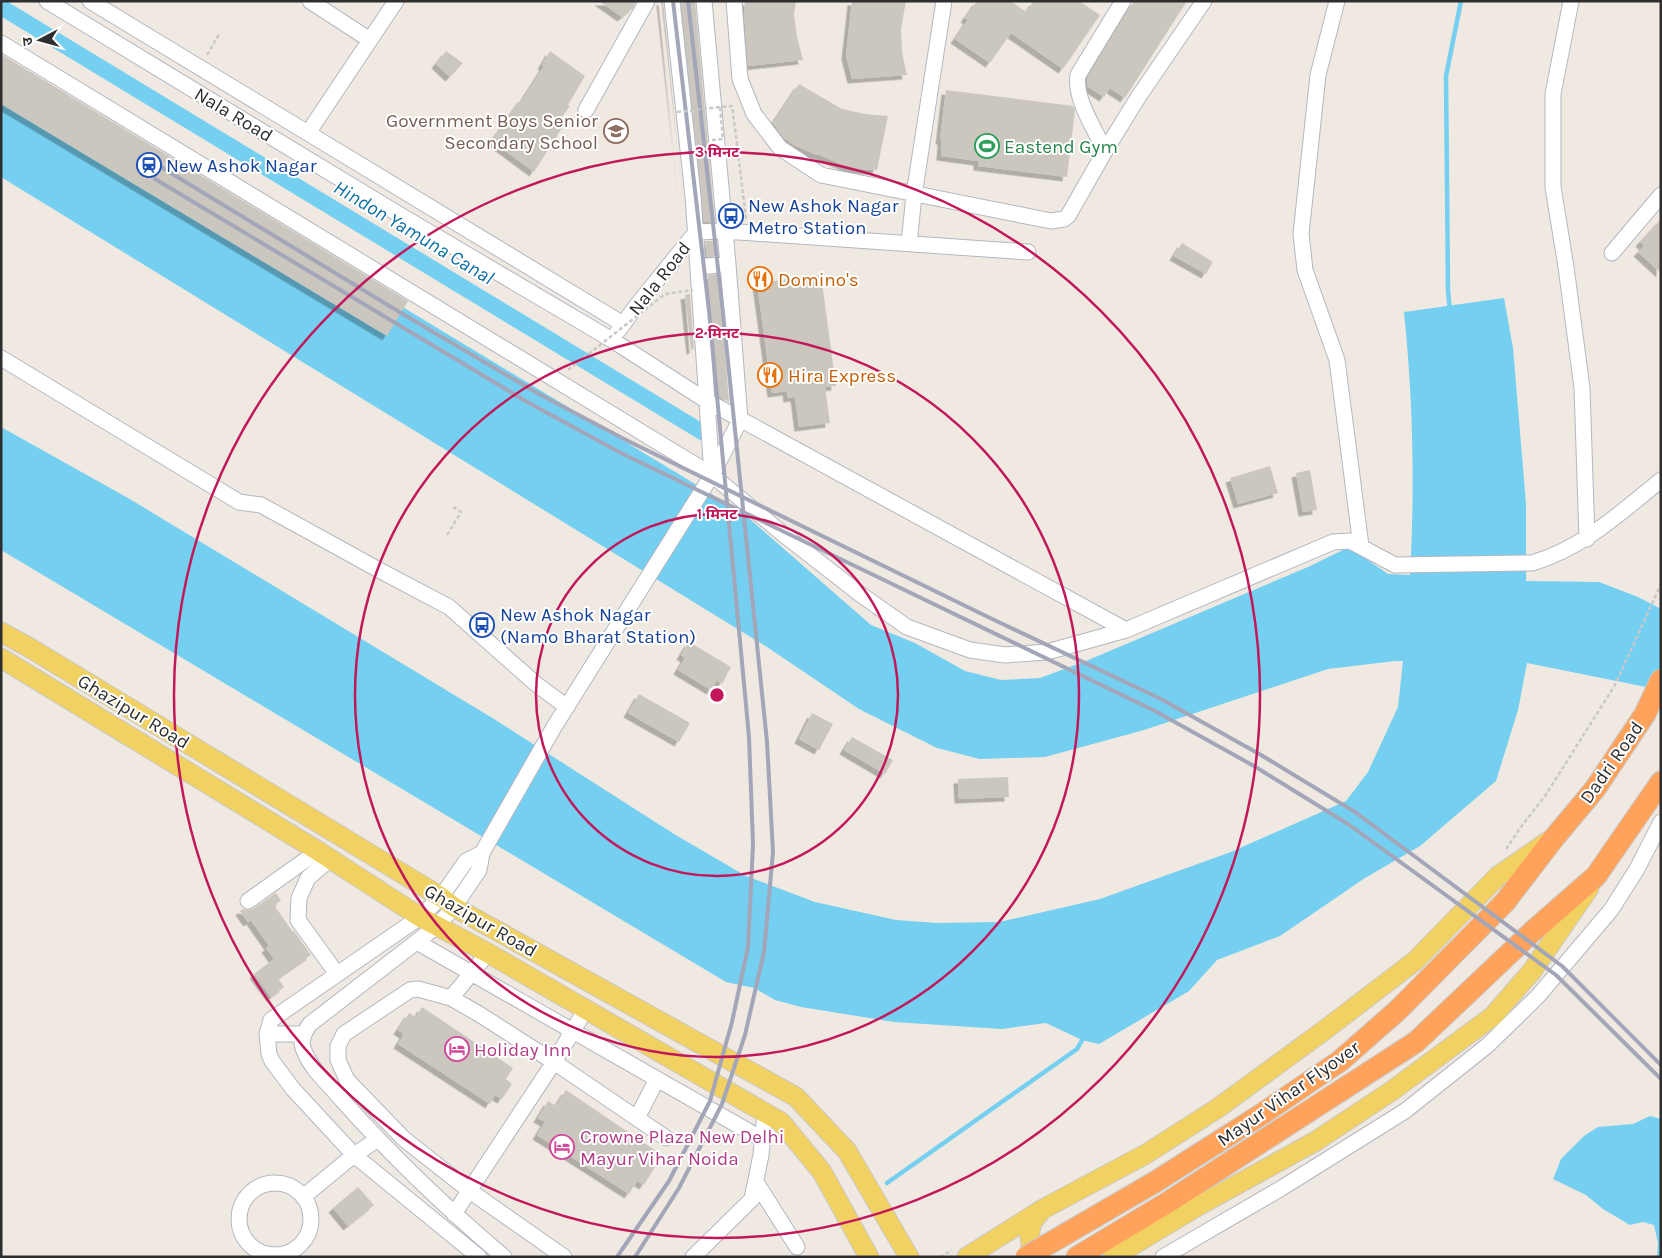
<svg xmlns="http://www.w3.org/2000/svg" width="1662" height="1258" viewBox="0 0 1662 1258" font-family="Karla,'Noto Sans Devanagari',sans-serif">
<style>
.water{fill:#75cff0}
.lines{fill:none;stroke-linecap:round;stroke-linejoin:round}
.stream{stroke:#75cff0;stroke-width:4.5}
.canal{stroke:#75cff0;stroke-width:16}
.building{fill:#cbc7bf;filter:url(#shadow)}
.minor-casing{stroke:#b4b7c1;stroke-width:17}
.major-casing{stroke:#c9c9c9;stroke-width:21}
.highway-casing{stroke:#c9c9c9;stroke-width:23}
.path{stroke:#c9c9c9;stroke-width:2.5;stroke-dasharray:4 2.5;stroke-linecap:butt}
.minor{stroke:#fff;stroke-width:15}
.major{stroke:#f2d163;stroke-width:19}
.highway{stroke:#ffa35c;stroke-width:21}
.rail{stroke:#a3a6b8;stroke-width:4}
.highway-bridge-casing{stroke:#c9c9c9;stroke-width:23;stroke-linecap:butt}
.path-bridge{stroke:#c9c9c9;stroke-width:2.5;stroke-dasharray:4 2.5;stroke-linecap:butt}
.highway-bridge{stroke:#ffa35c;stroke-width:21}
.ring{fill:none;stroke:#c2185b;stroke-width:2.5}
.labels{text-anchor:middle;stroke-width:4;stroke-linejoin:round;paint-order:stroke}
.street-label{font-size:19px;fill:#2e2e2e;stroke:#fff}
.education-label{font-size:19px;fill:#785e54;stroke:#fff;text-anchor:end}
.leisure-label{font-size:19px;fill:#27864d;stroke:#fff;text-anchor:start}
.transit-label{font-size:19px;fill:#164399;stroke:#fff;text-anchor:start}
.food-label{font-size:19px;fill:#c56008;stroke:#fff;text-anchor:start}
.hotel-label{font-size:19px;fill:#b23c85;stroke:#fff;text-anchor:start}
.water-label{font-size:20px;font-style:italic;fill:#0d6fa3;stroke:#fff}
.centre{fill:#c2185b;stroke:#fff;stroke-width:2.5}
.ring-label{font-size:15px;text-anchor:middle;font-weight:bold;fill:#c2185b;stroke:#fff;stroke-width:4;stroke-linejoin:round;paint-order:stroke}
</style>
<defs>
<filter id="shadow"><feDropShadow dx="-4.5" dy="4.5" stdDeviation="0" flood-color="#0004"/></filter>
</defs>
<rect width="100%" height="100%" fill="#efe9e1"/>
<path class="water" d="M1,64l742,449 128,112 44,18 50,28 36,9 39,-2 46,-17 222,-94 41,-20 39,27 22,1c5,-88 3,-176 -6,-263l100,-14 9,50 13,156v77l73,1 39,15 23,12v81l-134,-27 -9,47 -22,71 -76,65 -55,32 -85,58 -63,24 -28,31 -90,53 -17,-4 -36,-17 -44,6 -108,-7 -93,-15 -26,-7 -21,-12 -28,-6 -725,-432v-123l127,71 366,221 180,115 72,42 69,26 81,18 41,3 62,-1 101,-23 131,-47 115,-51 22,-29 30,-65 5,-46h-8l-67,8 -184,61 -99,27 -65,2 -43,-11 -78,-39 -92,-62 -766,-470z
M1650,1116l11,3v138h-4l1,-14 -4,-18 -11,-3 -13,3 -27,-16 -17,-14 -33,-16 8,-20 23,-23 14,-9 35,-3z"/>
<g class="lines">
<path class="stream" d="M1450,311l-2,-20 -2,-215 15,-75
M887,1183l190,-134 8,-14"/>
<path class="canal" d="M1,7l701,425"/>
</g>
<path class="building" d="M599,1h37l-3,7 -11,9z
M661,1h2l22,222 -8,-79z
M681,1h14l20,221h-11z
M745,1h51l-2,13 3,23 6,23 -55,6 -4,-56z
M852,1h54l-5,28 1,23 5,23 -55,4 -6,-24z
M977,1h34l15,11 8,-11h45l21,14 -37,54 -52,-36 -21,30 -35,-24 13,-19 -3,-2z
M1134,1h53l-62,97 -15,-10 -6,9 -17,-11v-8z
M446,51l17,12 -13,14 -14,-13z
M550,51l35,25 -17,29 2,1 -12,16 6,3 -30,47 -42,-31 30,-43 1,1 21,-33 -2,-1z
M1,54l407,247 -21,35 -386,-232z
M799,84l43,25 23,5 23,2 -11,54 -25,-1 -34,-15 -1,1 -23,-10 -10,-7 -11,-15z
M946,90l127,16 2,4 -8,67 -89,-11v-5l-37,-5 1,-16h-2z
M1661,219v54l-23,-21 6,-6 -4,-4z
M705,241h11l2,15 -11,1z
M1182,243l31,19 -7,12 -32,-18z
M719,274l10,128 -13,-7 -8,-120z
M821,275l15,111 -11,1 5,36 -31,4 -4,-30 -7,1 -1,-7 -15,2 -15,-110z
M690,294l4,55 -3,1 -6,-55z
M1270,466l8,27 -40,11 -8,-26z
M1310,470l7,40 -14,2 -7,-39z
M689,642l42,25 -9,17 -5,-4 -6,10 -33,-20 7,-12 -4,-3z
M639,694l51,29 -11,19 -51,-29z
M812,713l21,11 -14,26 -20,-11z
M852,737l41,23 -8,14 -41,-24z
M1008,777l1,20 -50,2 -1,-20z
M276,893l5,8 -7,4 19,27 1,-1 17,24 -33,23 6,9 -13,10 -17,-23 20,-15 -8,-11 3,-2 -18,-26 -3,2 -8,-11 3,-2 5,1 5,-1z
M422,1007l91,61 -7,11 6,5 -10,15 -7,-4 -5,9 -92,-60 6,-10 -6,-4 11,-17 7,4z
M566,1090l90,61 -8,11 7,5 -11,18 -7,-4 -8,13 -92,-59 8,-13 -7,-4 10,-17 8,5z
M358,1187l16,18 -26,21 -15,-18z"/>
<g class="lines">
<defs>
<path id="minor" d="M47,1l353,214 212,125 95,61 419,229
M90,1l533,323
M310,1l60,39
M672,1l21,195 19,279
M734,1l6,78 14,35 26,34 41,27 230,46 13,-2 4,-3 37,-65 34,-55 65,-95
M1337,1l-19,74 -17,159 4,36 32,90 24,186
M1571,1l-18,93v93l13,80 16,121 5,151
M1,43l711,432 71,59 77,60 47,33 63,23 35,5 42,-3 79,-22 207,-88 17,-1 45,24 137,-2c51,-15 88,-50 129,-83
M586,110l61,-109
M308,133l88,-132
M1105,151c-10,-22 -31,-52 -27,-76l45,-74
M696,232l29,-1 303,21
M909,244l5,-49 30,-194
M1612,253l49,-58
M698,267l30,-3
M618,331l19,-26 59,-73
M1,358l238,144 22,3 118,65 70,37 87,77 31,23
M330,859l-22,19 -9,20 -1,22 39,54
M248,901l70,-50
M417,942l345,197
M451,998l37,-45
M267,1034h36
M637,1118l20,-39
M756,1182l41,65
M239 1219a36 36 0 1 1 72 0a36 36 0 1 1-72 0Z
M303,1197l51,-42 24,-16
M454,1214l100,-152 32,-53
M479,1257l-125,-102 -61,-66 -21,-28 -3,-7 -2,-20 4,-14 149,-103 21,-20 25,-36 16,-8
M504,1257c-58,-49 -112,-101 -162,-157 -13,-16 -32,-31 -39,-52 -3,-9 2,-17 7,-24l127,-98 17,-19 25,-37 3,-17 72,-126 158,-252 28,-55 -12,-156 -24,-263
M564,1257l-94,-66 -66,-52 -57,-59 -9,-20v-14l6,-12 66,-44 8,-1 33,9 28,16 75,48 112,76
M693,1257l59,-58 9,-44 4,-43
M1163,1257l117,-68 125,-78 83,-66 50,-49 73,-86 26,-41 24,-47"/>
<path id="major" d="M1,632l29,16 411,249 13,10 342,190 51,54 62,106
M1,658l317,193 102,66 68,36 293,169 41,50 47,85
M967,1257l76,-48 103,-55 72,-46 108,-79 89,-68 83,-85 49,-34
M1035,1257c-4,-10 -7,-24 -3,-34 2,-4 7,-9 10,-13
M1113,1257l85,-51 118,-65 77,-51 100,-74 39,-45 57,-83"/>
<path id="highway" d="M1155,1182l107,-68 78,-53 58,-51 107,-108 49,-64 41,-49 50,-75 16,-34
M1077,1257l93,-56 246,-159 116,-110 64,-56 65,-94"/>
</defs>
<use href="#minor" class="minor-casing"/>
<use href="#major" class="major-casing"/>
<use href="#highway" class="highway-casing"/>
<path class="path" d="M207,55l12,-21
M737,144l9,75
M447,535l14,-23 -9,-6
M1506,849l17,-25 22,-28 70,-111 46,-101
M940,1257l12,-7"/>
<use href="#minor" class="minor"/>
<use href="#major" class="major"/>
<use href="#highway" class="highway"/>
<path class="rail" d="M161,167l240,146 136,80 89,47 362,177 173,82 100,56 94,57 207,154 99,99
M155,179l374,224 92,50 534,258 99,55 94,58 208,151 105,104
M617,1257l52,-76 41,-80 22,-79 16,-75 5,-103 -4,-107 -40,-426 -36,-310
M635,1257l44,-69 43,-84 23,-69 19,-83 9,-100 -6,-110 -44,-429 -35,-312"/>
<defs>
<path id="highway-bridge" d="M1026,1257l129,-75"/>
</defs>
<use href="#highway-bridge" class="highway-bridge-casing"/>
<path class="path-bridge" d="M677,112l43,-5
M712,140l11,-1 -3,-32 12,-1 5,38
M568,370l97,-76 28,-4"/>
<use href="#highway-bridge" class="highway-bridge"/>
</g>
<g class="ring">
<circle cx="717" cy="695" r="181"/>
<circle cx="717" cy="695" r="362"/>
<circle cx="717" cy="695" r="543"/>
</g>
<defs>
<symbol id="school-ring" viewBox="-11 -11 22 22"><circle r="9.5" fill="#fff" stroke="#8d6e63" stroke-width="1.5"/><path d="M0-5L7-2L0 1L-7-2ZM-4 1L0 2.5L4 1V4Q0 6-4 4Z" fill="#8d6e63"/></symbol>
<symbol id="stadium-ring" viewBox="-11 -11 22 22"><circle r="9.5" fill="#fff" stroke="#2e9e5b" stroke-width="1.5"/><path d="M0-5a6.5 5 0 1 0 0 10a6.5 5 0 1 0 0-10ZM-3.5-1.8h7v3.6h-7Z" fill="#2e9e5b"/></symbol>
<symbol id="station-ring" viewBox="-11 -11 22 22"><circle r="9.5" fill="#fff" stroke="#1a4fb4" stroke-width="1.5"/><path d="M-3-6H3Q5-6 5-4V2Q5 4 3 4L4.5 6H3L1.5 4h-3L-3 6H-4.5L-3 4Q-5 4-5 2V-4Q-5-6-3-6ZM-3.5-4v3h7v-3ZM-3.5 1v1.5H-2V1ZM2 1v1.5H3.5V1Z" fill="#1a4fb4"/></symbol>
<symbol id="bus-ring" viewBox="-11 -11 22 22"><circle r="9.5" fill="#fff" stroke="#1a4fb4" stroke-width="1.5"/><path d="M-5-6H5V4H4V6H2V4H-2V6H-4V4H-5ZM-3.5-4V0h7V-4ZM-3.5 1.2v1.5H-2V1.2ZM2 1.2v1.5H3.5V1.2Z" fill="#1a4fb4"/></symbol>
<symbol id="restaurant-ring" viewBox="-11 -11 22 22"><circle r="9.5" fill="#fff" stroke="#e8710a" stroke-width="1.5"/><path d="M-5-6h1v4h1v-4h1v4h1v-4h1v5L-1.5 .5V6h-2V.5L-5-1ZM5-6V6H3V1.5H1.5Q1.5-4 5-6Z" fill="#e8710a"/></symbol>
<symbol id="hotel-ring" viewBox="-11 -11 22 22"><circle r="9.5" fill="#fff" stroke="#d1479c" stroke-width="1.5"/><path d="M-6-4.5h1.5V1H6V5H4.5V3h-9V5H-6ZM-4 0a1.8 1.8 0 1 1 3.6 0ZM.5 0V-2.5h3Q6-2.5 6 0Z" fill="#d1479c"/></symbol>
</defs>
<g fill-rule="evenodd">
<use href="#school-ring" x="602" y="117" width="28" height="28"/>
<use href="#stadium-ring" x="973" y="132" width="28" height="28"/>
<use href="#station-ring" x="135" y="151" width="28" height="28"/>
<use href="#bus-ring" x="717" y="202" width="28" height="28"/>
<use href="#restaurant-ring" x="746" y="265" width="28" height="28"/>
<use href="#restaurant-ring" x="756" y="361" width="28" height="28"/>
<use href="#bus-ring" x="468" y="611" width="28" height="28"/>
<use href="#hotel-ring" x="443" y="1035" width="28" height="28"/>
<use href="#hotel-ring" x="548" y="1133" width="28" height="28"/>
</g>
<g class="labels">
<g class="street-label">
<text transform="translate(234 114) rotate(31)" y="7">Nala Road</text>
<text transform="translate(659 278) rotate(-52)" y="7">Nala Road</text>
<text transform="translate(134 711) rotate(31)" y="7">Ghazipur Road</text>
<text transform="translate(1611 762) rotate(-55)" y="7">Dadri Road</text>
<text transform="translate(481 920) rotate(30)" y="7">Ghazipur Road</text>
<text transform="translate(1288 1093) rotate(-35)" y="7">Mayur Vihar Flyover</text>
</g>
<g class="education-label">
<text x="598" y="127">Government Boys Senior<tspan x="598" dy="22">Secondary School</tspan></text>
</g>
<g class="leisure-label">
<text x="1004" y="153">Eastend Gym</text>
</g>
<g class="transit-label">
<text x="166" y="172">New Ashok Nagar</text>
<text x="748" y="212">New Ashok Nagar<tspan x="748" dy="22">Metro Station</tspan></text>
<text x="500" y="621">New Ashok Nagar<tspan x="500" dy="22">(Namo Bharat Station)</tspan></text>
</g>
<g class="food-label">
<text x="778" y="286">Domino's</text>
<text x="788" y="382">Hira Express</text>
</g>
<g class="hotel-label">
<text x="474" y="1056">Holiday Inn</text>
<text x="580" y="1143">Crowne Plaza New Delhi<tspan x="580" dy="22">Mayur Vihar Noida</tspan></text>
</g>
<g class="water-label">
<text transform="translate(414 232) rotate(31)" y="7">Hindon Yamuna Canal</text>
</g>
</g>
<circle cx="717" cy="695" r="8" class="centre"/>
<g class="ring-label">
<text x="717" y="157">3 मिनट</text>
<text x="717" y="338">2 मिनट</text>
<text x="717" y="519">1 मिनट</text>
</g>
<rect width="1662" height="1258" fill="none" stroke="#2e2e2e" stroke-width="5"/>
<g transform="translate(40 40) rotate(264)" stroke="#ffffff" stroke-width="4" paint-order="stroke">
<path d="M0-4L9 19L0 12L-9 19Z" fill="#2e2e2e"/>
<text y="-8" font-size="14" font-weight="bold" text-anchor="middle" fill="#2e2e2e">उ</text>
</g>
</svg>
